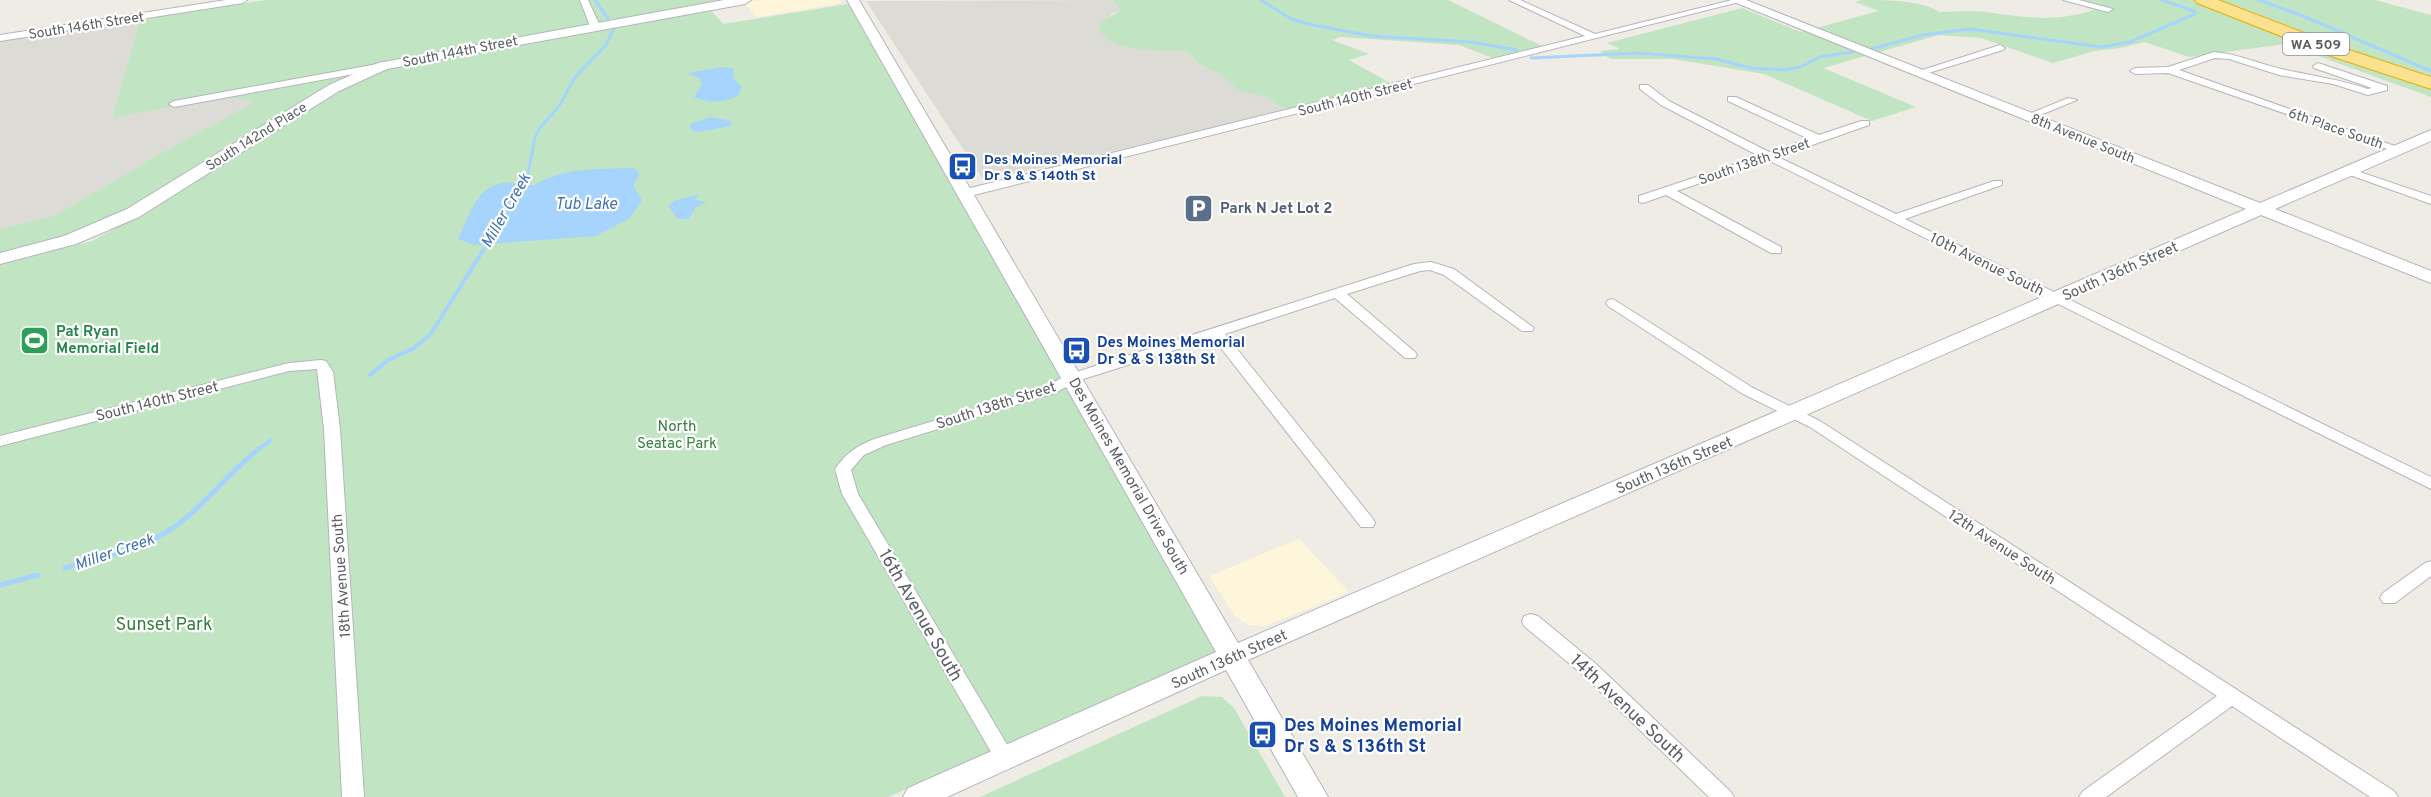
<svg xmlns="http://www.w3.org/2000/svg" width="2431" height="797" viewBox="0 0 2431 797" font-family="Overpass,sans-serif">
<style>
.commercial{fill:#fdf6db}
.industrial{fill:#dddbd6}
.green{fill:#c1e5c2}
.water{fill:#a6d4fc}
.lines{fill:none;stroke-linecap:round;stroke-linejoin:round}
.stream-far2{stroke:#a6d4fc;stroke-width:3}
.stream-far1{stroke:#a6d4fc;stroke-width:4}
.stream{stroke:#a6d4fc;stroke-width:5}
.street-casing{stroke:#b5b6bb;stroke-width:2}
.secondary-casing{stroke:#b3b6bb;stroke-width:2}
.highway-casing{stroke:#ecab07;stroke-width:2}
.street{fill:#fff;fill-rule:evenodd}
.secondary{fill:#fff;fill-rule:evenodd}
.highway{fill:#fae290;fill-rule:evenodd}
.labels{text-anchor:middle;stroke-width:4.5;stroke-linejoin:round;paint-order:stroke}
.far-street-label{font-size:14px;fill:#5c5f64;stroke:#fff}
.shield{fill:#fff;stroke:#8d8f92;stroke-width:1.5}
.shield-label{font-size:14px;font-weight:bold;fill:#5c5f64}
.far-transit-label{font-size:14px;font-weight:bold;fill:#164399;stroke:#fff;text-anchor:start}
.service-label{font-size:15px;font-weight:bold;fill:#4e5e75;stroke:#fff;text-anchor:start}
.street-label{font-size:15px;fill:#5c5f64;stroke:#fff}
.leisure-label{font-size:15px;font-weight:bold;fill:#27864d;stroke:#fff;text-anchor:start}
.transit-label{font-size:15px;font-weight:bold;fill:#164399;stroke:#fff;text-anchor:start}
.park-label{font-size:15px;fill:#36813d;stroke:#fff}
.water-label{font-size:16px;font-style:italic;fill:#4274ae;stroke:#fff}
.near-street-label{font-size:18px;fill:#5c5f64;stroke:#fff}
.near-park-label{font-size:18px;fill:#36813d;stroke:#fff}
.near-transit-label{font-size:18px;font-weight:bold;fill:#164399;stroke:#fff;text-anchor:start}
</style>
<rect width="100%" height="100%" fill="#eeece4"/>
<path class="commercial" d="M762,0h78l2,3 -85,14 -13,-14z
M1299,539l50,53 -83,34 -18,-1 -13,-9 -26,-40z"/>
<path class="industrial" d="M1112,0l9,10 -9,4 -13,14 9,11 17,8 62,5 13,13 21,10 16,15 28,7 16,10 11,2 -308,72 -118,-180z
M140,19l-28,99 117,-21 27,5 -88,47 -112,66 -56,14v-188z"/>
<path class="green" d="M266,0h456l-338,63 -38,13 -222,136 -55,24 -69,19v-26l56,-14 112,-66 87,-47 -26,-5 -117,21 28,-99z
M1112,0h336l96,47 -49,12 -36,-14 -118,-8 -9,3 37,14 -20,6 43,24 -100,25 -11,-2 -16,-10 -28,-7 -16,-15 -21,-10 -13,-13c-23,-2 -79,2 -88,-24l3,-6 19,-12z
M1862,0c25,0 58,0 78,12 17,0 35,-2 52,1 39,5 63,9 102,-3l-30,-10h311l56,15v82l-146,-53 -96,13 -44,-15 -25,6 -26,3 -41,12 -72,-25 -42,-3 -116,33 93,39 -44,14 -108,-47 -91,-15h-63l-10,-8 20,-2 -13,-6 135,-35 59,24 78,-21 -24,-9z
M848,4l372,647 -332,146h-888v-352l289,-73 11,-7 -300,73v-174l92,-23 47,-26 200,-125 47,-21 323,-61 14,16z
M1202,696l20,1 12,11 51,89h-305z"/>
<path class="water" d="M723,67l10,1 1,12 8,7 -3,8c-16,8 -28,9 -45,2l8,-12 -3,-7 -11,-5z
M711,117l20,4v5l-33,6 -7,-2 -1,-6z
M634,168l6,6 -7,12 9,14 -12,18 -34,18 -122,9 -16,-6c18,-40 24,-66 75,-53 29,-19 67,-17 101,-18z
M700,194l-6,6 13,2 -11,5 -7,12h-11l-10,-13 8,-6z"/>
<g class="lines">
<path class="stream-far2" d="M595,0l13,18
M1261,0l30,19 22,6 58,11 100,6 46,8
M2259,0l44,16 128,55
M1871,49l52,-14 47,-6 131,18 29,-5 65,-28 -1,-3 -32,-11
M1531,58l108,-5 77,6 34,9 34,2 16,-3 20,-10 32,-5
M521,188l6,-9 8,-42 5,-9 20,-23 15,-28 31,-32 9,-19"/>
<path class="stream-far1" d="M370,375l18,-15 26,-12 16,-13 59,-94
M253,453l18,-13"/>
<path class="stream" d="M65,568c38,-11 79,-19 112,-43 29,-21 50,-50 78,-73
M0,585l38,-10"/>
<defs>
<path id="street" d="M226,0h21l-4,3 -243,38v-6z
M580,0h8l12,26 -2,2 -8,-2z
M1509,0h11l75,34 137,-34h15l-781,197 -6,-4 2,-3 623,-154z
M2063,0h16l34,9 -5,3z
M2000,45l5,3 -2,2 -81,25 -9,-2z
M2214,52c26,2 47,13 72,18 28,6 55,10 82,19l4,-1 -58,-20 -1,-2 5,-3 69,23v4l-19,5 -35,-11 -54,-9 -50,-16 -14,-1 -36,12 227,80 -2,2h-8l-228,-79 -33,1 -5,-3 5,-3 33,-1z
M383,63l4,1v4l-213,39 -5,-3 5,-3z
M1640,85h8l21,16 100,51 40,-13 -81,-38v-4h8l83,38 42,-14h8v4l-91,32 118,57 98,-33h8v4l-97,34 526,258v12l-663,-329 -91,31 104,56v6h-10l-105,-58 -23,8 -4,-1v-6l120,-40 -98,-51 -21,-16z
M2068,98l9,2 -44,18 -9,-2z
M2351,169l80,27v8l-84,-30 -2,-2z
M1431,262l23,7 80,59 -2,3h-10l-78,-56 -14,-5 -10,1 -73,23 68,58 2,3 -2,3h-10l-70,-60 -110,36 148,185 2,4 -2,4h-12l-148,-189 -136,43 -22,12 -169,52 -22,10 -13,15 7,24 157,264 -3,6 -7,2 -7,-2 -156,-270 -7,-25c11,-16 22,-23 39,-30l171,-52 22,-12 347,-111z
M1613,299l140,89 67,33 574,370 4,6h-28l-138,-91 -126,91h-27l4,-6 134,-95 -407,-269 -67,-33 -135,-88 -2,-3 2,-3z
M321,360l5,1 7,11 7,57 24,368h-22l-18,-368 -7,-60 -28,2 -289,75v-10l289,-73z
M2431,561v15l-36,27h-12l-3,-5 3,-5 42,-30z
M1531,614l7,2 58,48 134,127 4,6h-25l-127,-123 -58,-48 -2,-5 2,-5z"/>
<path id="secondary" d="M724,0h27l-6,4 -358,65 -48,22 -200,126 -63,27 -76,20v-11l64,-17 63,-27 202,-124 49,-22z
M847,0h12l379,643 1008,-434 -517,-209h17l514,203 171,-73v11l-156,68 156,62v12l-170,-68 -1013,445 80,137h-30l-72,-127 -279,127h-44l5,-9 308,-136z"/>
<path id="highway" d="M2195,0h23l128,49 85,28v12l-97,-32 -137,-54z"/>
</defs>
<use href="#street" class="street-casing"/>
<use href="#secondary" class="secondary-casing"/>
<use href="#highway" class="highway-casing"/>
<use href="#street" class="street"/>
<use href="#secondary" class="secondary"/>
<use href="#highway" class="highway"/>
</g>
<defs>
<symbol id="bus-square" viewBox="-11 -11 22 22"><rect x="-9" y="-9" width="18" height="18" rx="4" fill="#1a4fb4" stroke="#fff"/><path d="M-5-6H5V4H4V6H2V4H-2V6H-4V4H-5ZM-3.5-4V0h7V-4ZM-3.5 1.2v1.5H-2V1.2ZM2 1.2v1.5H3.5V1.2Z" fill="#fff"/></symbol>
<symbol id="parking-square" viewBox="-11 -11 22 22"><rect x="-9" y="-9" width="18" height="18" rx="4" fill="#5c6f8a" stroke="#fff"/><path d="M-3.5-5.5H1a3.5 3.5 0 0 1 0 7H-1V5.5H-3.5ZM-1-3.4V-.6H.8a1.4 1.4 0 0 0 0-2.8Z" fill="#fff"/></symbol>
<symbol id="stadium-square" viewBox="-11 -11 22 22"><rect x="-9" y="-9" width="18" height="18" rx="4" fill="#2e9e5b" stroke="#fff"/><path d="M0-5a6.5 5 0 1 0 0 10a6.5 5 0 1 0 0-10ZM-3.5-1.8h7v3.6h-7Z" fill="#fff"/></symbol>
</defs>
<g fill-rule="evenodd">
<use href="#bus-square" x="946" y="150" width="33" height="33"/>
<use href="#parking-square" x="1182" y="192" width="33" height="33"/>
<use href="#stadium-square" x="18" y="324" width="33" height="33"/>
<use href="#bus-square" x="1060" y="334" width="33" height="33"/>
<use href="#bus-square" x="1246" y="718" width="33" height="33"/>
</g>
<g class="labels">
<g class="far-street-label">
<text transform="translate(86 25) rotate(-9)" y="5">South 146th Street</text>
<text transform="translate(460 51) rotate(-11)" y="5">South 144th Street</text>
<text transform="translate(1355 97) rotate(-14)" y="5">South 140th Street</text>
<text transform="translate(2336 128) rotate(19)" y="5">6th Place South</text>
<text transform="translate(256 136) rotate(-32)" y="5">South 142nd Place</text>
<text transform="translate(2083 138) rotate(22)" y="5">8th Avenue South</text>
<text transform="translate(1754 161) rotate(-19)" y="5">South 138th Street</text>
</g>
<rect class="shield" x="2283" y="33" width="66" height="22" rx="4.5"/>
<g class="shield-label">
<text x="2316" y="49">WA 509</text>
</g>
<g class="far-transit-label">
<text x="984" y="164">Des Moines Memorial<tspan x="984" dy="16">Dr S &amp; S 140th St</tspan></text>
</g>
<g class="service-label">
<text x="1220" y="213">Park N Jet Lot 2</text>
</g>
<g class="street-label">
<text transform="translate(1987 264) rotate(26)" y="5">10th Avenue South</text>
<text transform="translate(2120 271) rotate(-24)" y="5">South 136th Street</text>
<text transform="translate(157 401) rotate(-14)" y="5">South 140th Street</text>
<text transform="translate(996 405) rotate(-18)" y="5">South 138th Street</text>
<text transform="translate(1674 465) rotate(-23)" y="5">South 136th Street</text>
<text transform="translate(1129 476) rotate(60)" y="5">Des Moines Memorial Drive South</text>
<text transform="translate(2002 547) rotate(33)" y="5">12th Avenue South</text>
<text transform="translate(341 576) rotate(-94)" y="5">18th Avenue South</text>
<text transform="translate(1229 659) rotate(-24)" y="5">South 136th Street</text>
</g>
<g class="leisure-label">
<text x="56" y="336">Pat Ryan<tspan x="56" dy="17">Memorial Field</tspan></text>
</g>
<g class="transit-label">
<text x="1097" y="347">Des Moines Memorial<tspan x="1097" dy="17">Dr S &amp; S 138th St</tspan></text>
</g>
<g class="park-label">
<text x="677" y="431">North<tspan x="677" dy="17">Seatac Park</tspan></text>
</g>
<g class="water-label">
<text x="586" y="209">Tub Lake</text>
<text transform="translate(505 210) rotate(-60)" y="6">Miller Creek</text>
<text transform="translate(114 551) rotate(-19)" y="6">Miller Creek</text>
</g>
<g class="near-street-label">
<text transform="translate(921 615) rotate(60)" y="6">16th Avenue South</text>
<text transform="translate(1628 708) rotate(43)" y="6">14th Avenue South</text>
</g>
<g class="near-park-label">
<text x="164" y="630">Sunset Park</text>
</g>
<g class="near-transit-label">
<text x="1284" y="731">Des Moines Memorial<tspan x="1284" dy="21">Dr S &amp; S 136th St</tspan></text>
</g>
</g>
</svg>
